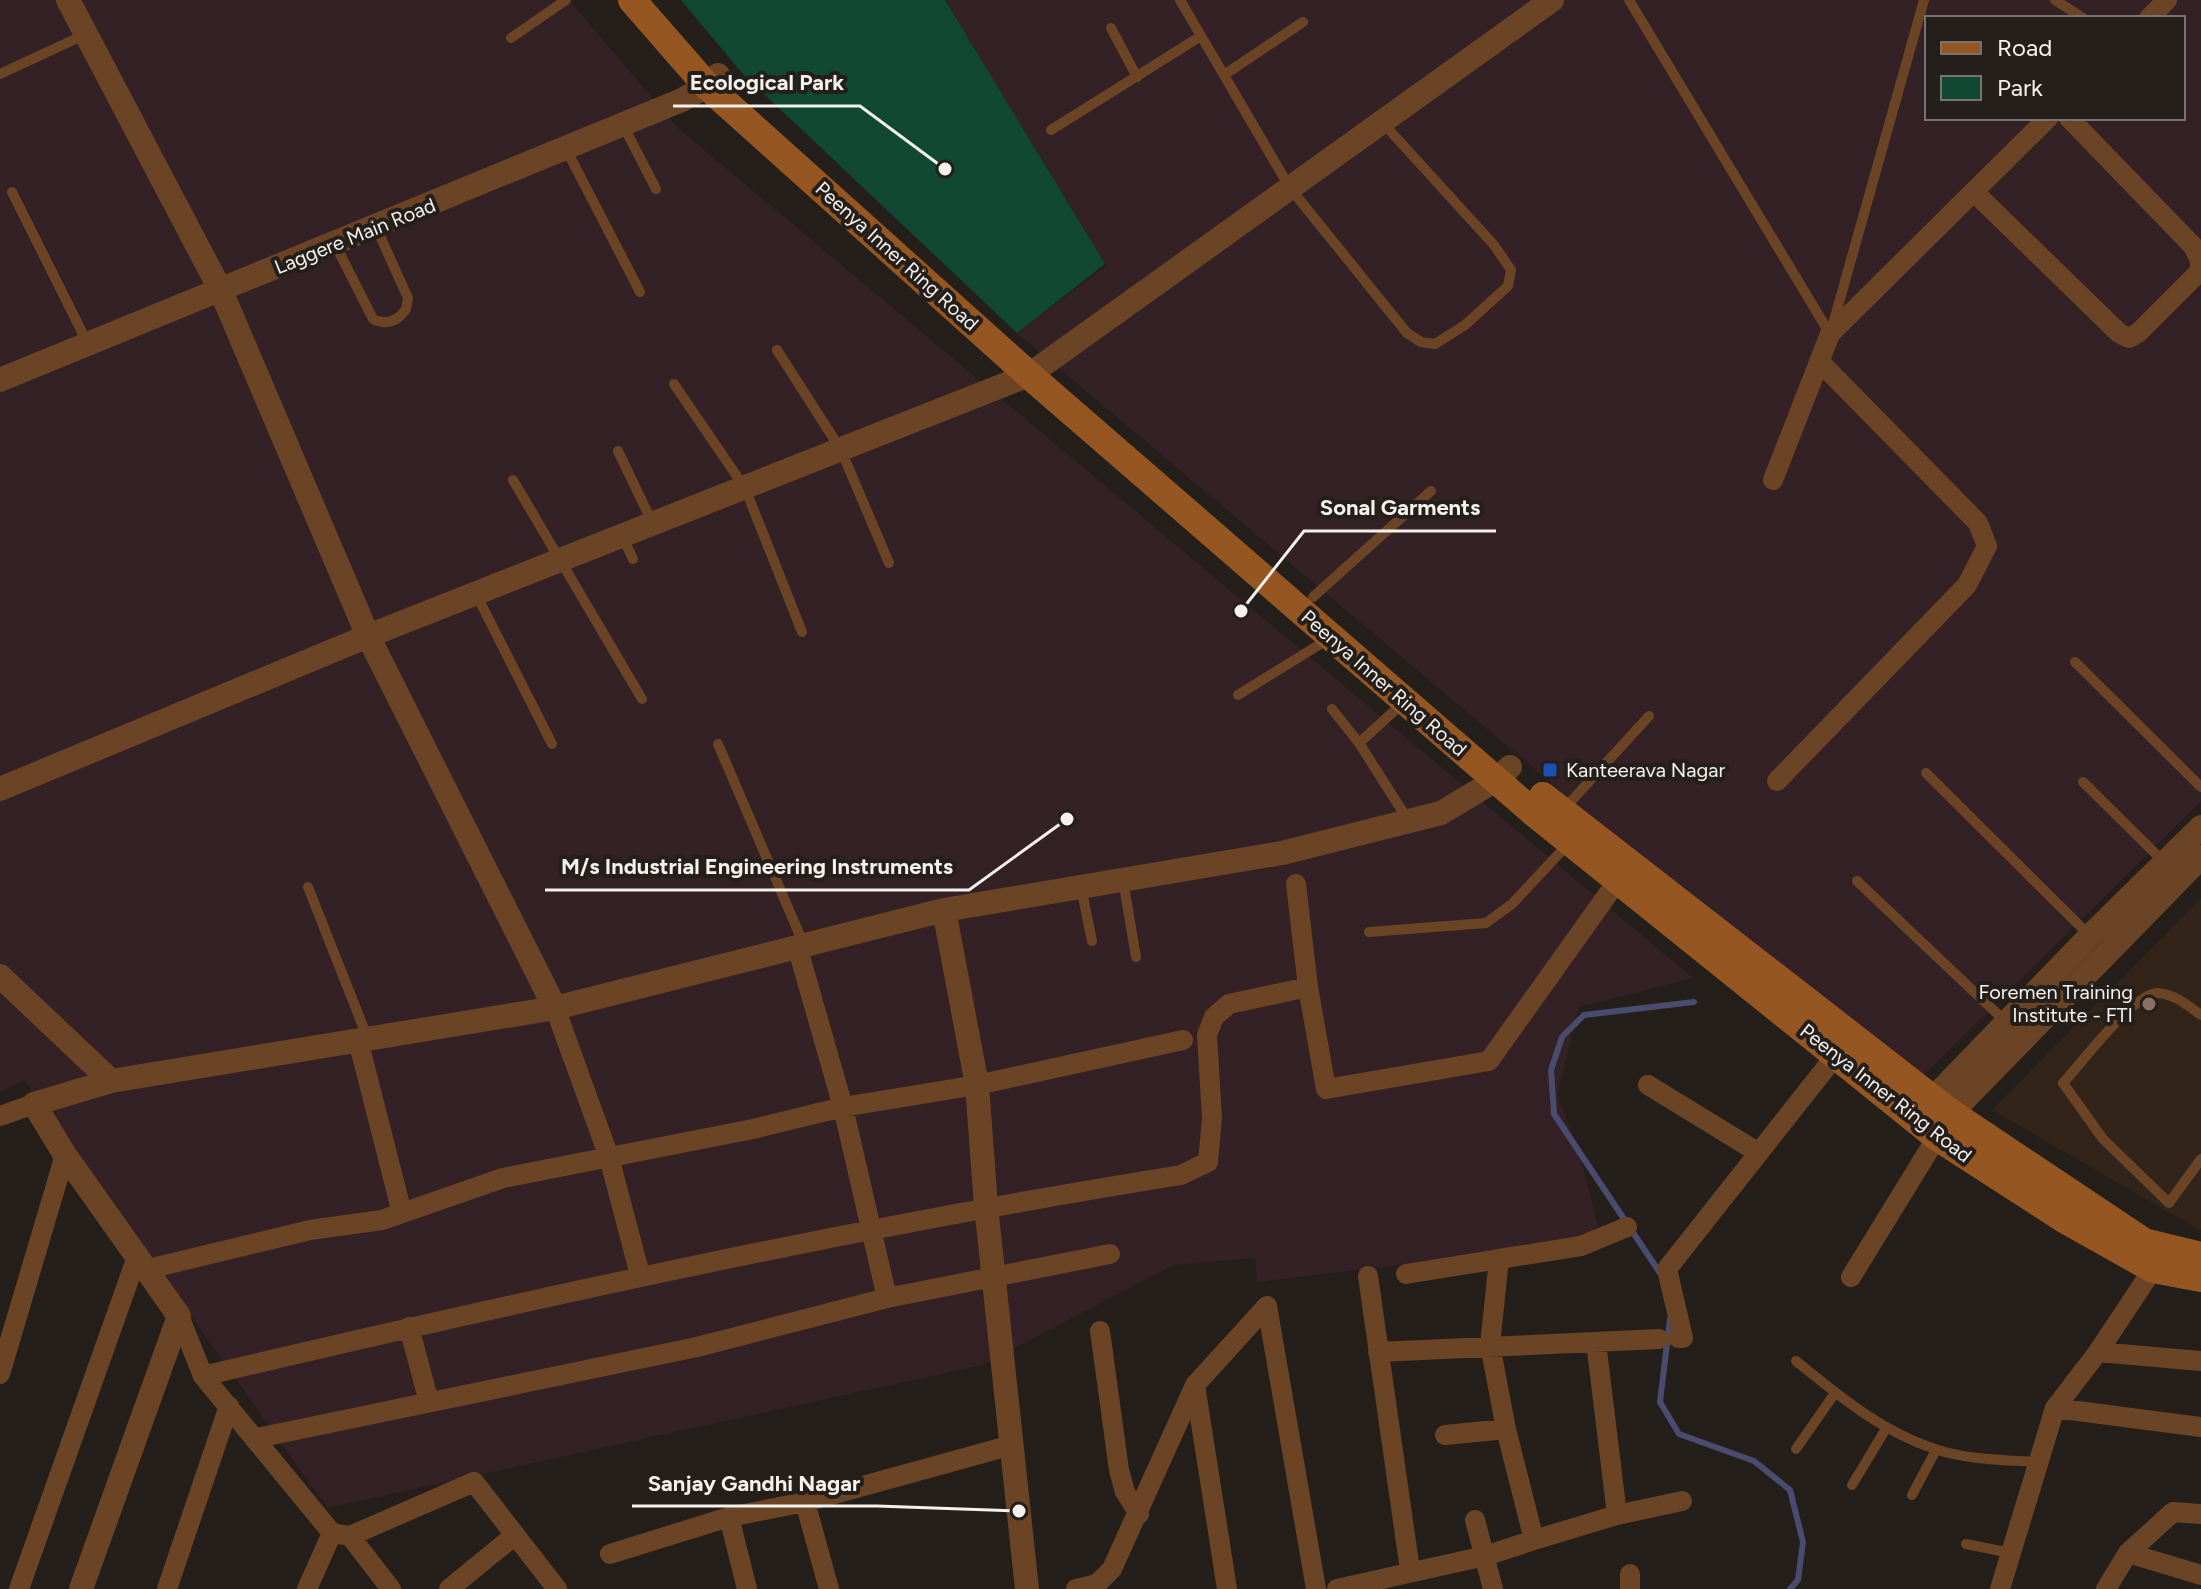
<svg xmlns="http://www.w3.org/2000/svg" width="2201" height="1589" viewBox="0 0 2201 1589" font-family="Figtree,sans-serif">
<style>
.industrial{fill:#342126;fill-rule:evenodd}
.education{fill:#332419}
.green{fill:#114834}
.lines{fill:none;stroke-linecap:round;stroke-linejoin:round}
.stream{stroke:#494c6e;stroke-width:6}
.service{stroke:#6b4426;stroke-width:10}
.minor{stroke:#6b4426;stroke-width:20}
.tertiary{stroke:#6b4426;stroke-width:24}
.secondary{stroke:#955622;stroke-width:28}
.transit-dot{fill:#1a4fb4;stroke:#241f1b;stroke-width:3}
.education-dot{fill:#8d6e63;stroke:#241f1b;stroke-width:3}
.labels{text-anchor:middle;stroke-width:8;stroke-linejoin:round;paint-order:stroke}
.street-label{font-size:20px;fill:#f4f1ee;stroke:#241f1b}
.poi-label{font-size:20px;fill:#f4f1ee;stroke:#241f1b;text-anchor:start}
.leader{fill:none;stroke:#f4f1ee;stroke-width:3}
.callout-dot{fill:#f4f1ee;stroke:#241f1b;stroke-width:3}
.callout-label{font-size:22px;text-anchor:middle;font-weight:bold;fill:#f4f1ee;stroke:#241f1b;stroke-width:8;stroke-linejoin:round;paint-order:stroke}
</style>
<rect width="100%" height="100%" fill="#241f1b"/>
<path class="industrial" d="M0,0h569l109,128 1015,850 -114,29 -22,87 24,65 21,82 -345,41 -2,-24 -81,7 -192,100 -655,143 -302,-427 -25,11z
M945,0h1256v801l-289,286 -895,-754 89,-67zM1927,18h256v100h-256z"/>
<path class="education" d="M2201,898v333l-209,-121z"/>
<path class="green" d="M681,0h264l160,264 -88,69 -275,-260z"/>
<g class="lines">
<path class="stream" d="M1660,1273l-106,-159 -3,-44 11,-33 22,-22 110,-13
M1670,1319l-10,83 19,32 75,27 36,29 13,52 -5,38 -8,9"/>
<path class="service" d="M1180,0l110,188 117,145 14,9 14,2 30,-19 43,-39 3,-16 -17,-25 -112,-123
M1629,0l201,334
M2055,0l28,18
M1111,28l26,49
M511,38l55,-38
M0,74l84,-39
M1224,75l79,-53
M623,125l33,64
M1051,130l150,-94
M566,149l74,143
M12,192l75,150
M335,244l38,75c14,7 25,2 33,-10l2,-11 -32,-71
M1833,324l91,-324
M777,350l64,100 48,113
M674,384l71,104 57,144
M618,451l34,71
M513,480l129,219
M622,536l11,23
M476,594l76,150
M1313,597l118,-106
M2075,662l126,125
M1238,695l92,-57
M1404,702l-45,41 49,77
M1332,709l27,34
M718,744l86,201
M1926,773l164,163
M2083,782l82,81
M1564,809l85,-93
M1123,880l13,77
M1857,881l149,141
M308,887l60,152
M1081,887l11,54
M1369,932l117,-9 26,-19 57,-61
M2201,1015c-14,-10 -26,-21 -44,-22 -23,0 -77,72 -94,90l40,56 66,64 32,-44
M1796,1361c43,35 86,71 139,88 32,11 70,11 104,13
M1796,1449l39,-56
M1852,1485l35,-58
M1912,1495l24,-45
M1966,1544l45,9"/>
<path class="minor" d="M2149,18l18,-18
M1974,192l145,141 10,5 9,-5 62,-62v-11l-7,-14 -124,-128
M1773,480l57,-146 218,-216
M1777,781l190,-196 20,-39 -9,-23 -159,-162
M1296,884l12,103 18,102 163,-28 129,-181
M797,946l46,161 44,191
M555,1008l54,149 31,118
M358,1040l44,173
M1648,1085l111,68
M0,1116l34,-12
M148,1269l162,-39 72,-10 121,-42 250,-49 90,-22 134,-22 206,-45
M1406,1274l93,-15
M1368,1276l42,294
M1851,1277l86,-140
M179,1316l24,60 129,157 18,3 41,53
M409,1327l20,75
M1100,1331l19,139 6,22 14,22
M1678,1338h5l-16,-69 169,-214
M1378,1352l281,-13
M2098,1352l103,9
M0,1374l65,-219
M203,1376c327,-77 647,-148 978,-201l27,-13 4,-44 -5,-83 7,-18 15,-13 79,-17
M1195,1385l32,204
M2055,1408l146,19
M1445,1435l61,-6
M257,1438l440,-91 190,-49 223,-44
M805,1502l207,-57
M1617,1515l65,-14
M729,1517l18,72
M1475,1520l18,69
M350,1536l124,-54 83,107
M1534,1540l83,-25 -21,-173
M2128,1553l73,22
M610,1554l119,-37 76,-15 24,87
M19,1589l119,-335
M167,1589l62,-183
M307,1589l25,-56
M449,1589l66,-54
M1076,1589l21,-5 15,-15 83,-184 72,-79 49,283
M1337,1589l148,-33 49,-16 -28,-111 -16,-84 9,-86 82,-13 46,-19
M1630,1589v-15
M2000,1589l55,-181 43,-56 55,-83
M2106,1589l22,-36 45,-41 28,2"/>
<path class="tertiary" d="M68,0l153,291 147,345 187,372
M0,380l682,-280 25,-14 11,-11
M0,789l368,-153 661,-261 523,-375
M944,910l33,175 9,121 41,383
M0,976l111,105
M1922,1110l168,-174 111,-109
M1943,1127l8,-14 250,-256
M81,1589l98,-273 -114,-161 -31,-51 77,-23 444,-73 389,-98 338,-57 159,-40 55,-33 14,-13"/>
<path class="secondary" d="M632,0l75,86 322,289 504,437 404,325 127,82 89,50 48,9
M1543,796l408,317 193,129 57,14"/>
</g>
<rect class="transit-dot" x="1542" y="762" width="16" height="16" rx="4"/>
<circle class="education-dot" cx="2149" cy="1004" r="8"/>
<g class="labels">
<g class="street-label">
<text transform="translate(355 236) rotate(-22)" y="7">Laggere Main Road</text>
<text transform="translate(897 256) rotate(42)" y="7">Peenya Inner Ring Road</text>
<text transform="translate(1384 683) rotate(41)" y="7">Peenya Inner Ring Road</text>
<text transform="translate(1886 1093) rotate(38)" y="7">Peenya Inner Ring Road</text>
</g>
<g class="poi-label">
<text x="1566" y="777">Kanteerava Nagar</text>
<text x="2133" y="999" text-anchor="end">Foremen Training<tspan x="2133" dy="23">Institute - FTI</tspan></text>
</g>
</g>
<path class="leader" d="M945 169L860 106H673M1241 611L1304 531H1496M1067 819L969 890H545M1019 1511L877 1506H632"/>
<g class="callout-dot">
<circle cx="945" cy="169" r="8"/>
<circle cx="1241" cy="611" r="8"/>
<circle cx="1067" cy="819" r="8"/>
<circle cx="1019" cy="1511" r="8"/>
</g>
<g class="callout-label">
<text x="767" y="90">Ecological Park</text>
<text x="1400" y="515">Sonal Garments</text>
<text x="757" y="874">M/s Industrial Engineering Instruments</text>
<text x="754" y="1491">Sanjay Gandhi Nagar</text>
</g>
<rect x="1925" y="16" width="260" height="104" fill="#241f1b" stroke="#77736f" stroke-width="2"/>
<rect x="1941" y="42" width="40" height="12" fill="#955622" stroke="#77736f" stroke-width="2"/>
<text x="1997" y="56" font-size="24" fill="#f4f1ee">Road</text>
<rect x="1941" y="76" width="40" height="24" fill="#114834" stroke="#77736f" stroke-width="2"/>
<text x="1997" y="96" font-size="24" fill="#f4f1ee">Park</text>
</svg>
